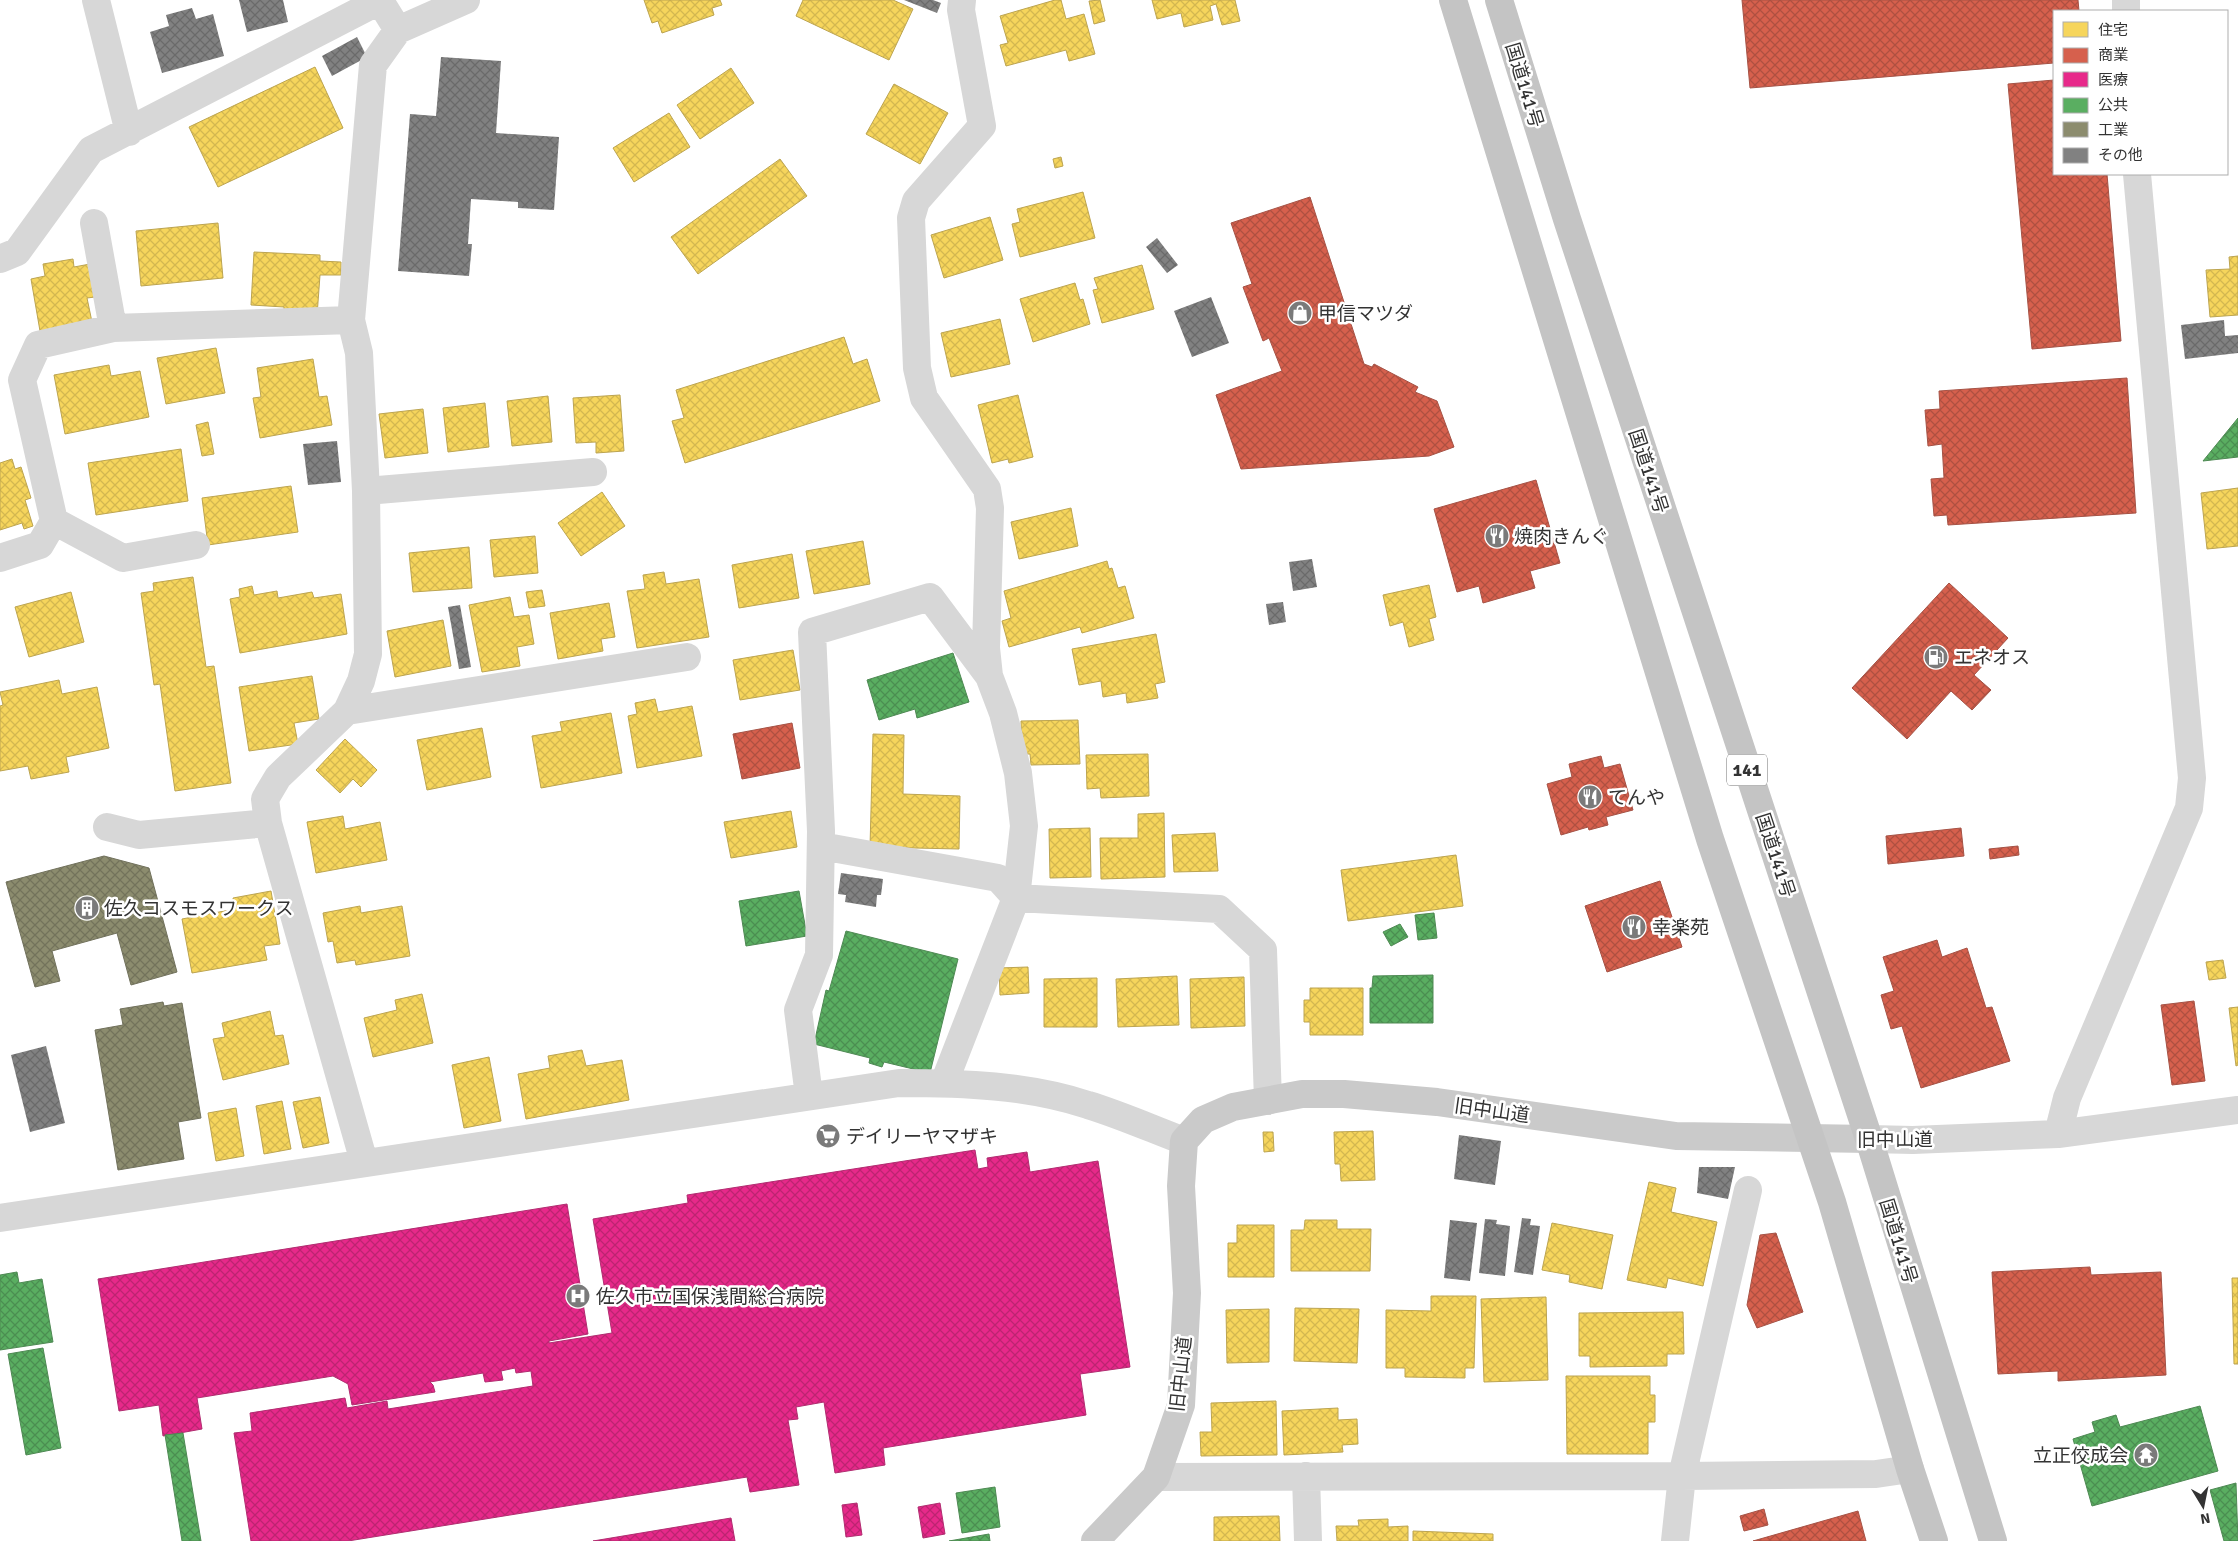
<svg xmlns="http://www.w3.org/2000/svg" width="2238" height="1541" viewBox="0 0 2238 1541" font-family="Signika,'Noto Sans JP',sans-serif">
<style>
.homes{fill:url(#homes-cross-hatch);stroke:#bca450}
.shops{fill:url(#shops-cross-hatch);stroke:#a55245}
.health{fill:url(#health-cross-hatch);stroke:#b12c70}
.public{fill:url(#public-cross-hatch);stroke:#4e8953}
.industry{fill:url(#industry-cross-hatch);stroke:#71715c}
.building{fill:url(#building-cross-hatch)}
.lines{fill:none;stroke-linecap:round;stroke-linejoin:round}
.minor{stroke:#d7d7d7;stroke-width:28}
.major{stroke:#cacaca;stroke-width:28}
.highway{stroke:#c4c4c4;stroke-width:28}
.labels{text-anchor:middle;stroke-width:5;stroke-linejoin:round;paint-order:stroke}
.shield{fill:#fff;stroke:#707070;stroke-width:1}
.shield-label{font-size:18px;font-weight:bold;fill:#333}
.street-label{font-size:19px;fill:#333;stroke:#fff}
.poi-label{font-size:19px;fill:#333;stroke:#fff;text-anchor:start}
</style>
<defs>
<pattern id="homes-cross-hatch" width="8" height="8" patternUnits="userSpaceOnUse" patternTransform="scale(1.25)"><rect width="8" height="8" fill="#f6d55c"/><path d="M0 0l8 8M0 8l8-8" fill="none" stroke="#d3b750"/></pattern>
<pattern id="shops-cross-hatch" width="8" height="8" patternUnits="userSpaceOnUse" patternTransform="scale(1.25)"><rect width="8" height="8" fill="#d6604d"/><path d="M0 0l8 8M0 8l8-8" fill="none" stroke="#ae5041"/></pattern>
<pattern id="health-cross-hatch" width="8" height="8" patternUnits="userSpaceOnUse" patternTransform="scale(1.25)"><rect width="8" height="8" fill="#e7298a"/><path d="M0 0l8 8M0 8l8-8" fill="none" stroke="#bc2471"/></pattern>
<pattern id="public-cross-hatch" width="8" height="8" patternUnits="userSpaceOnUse" patternTransform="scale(1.25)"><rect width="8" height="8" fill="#5aae61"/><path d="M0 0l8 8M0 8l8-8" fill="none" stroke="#4b8e51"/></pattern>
<pattern id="industry-cross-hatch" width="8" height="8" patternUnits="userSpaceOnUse" patternTransform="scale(1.25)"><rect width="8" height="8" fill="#8c8c6e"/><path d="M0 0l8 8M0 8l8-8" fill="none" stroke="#73735b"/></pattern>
<pattern id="building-cross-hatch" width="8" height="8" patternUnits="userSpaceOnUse" patternTransform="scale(1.25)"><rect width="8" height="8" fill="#818181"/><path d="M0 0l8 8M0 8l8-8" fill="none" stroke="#6a6a6a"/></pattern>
</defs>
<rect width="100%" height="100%" fill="#fff"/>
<path class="homes" d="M644,0h76l2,5 -10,3 2,7 -52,18 -4,-12 -6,2z
M803,0h90l20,9 -24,51 -93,-44z
M1055,0h6l5,19 18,-5 11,40 -26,7 -3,-11 -60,16 -6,-21 8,-2 -8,-27z
M1100,0l5,21 -11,3 -5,-23z
M1152,0h83l5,21 -18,4 -6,-21 -6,2 3,14 -29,7 -3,-14 -24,6z
M315,67l28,61 -125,59 -29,-60z
M731,68l23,35 -54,36 -23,-34z
M894,84l54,29 -28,51 -54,-30z
M669,113l21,34 -56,35 -21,-34z
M1061,157l2,9 -8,2 -2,-9z
M780,159l27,37 -109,78 -27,-37z
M1083,192l12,46 -75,19 -8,-33 8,-2 -3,-13z
M990,217l13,43 -59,18 -13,-43z
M218,223l5,55 -82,8 -5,-55z
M254,252l66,3v6l21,1v13h-21l-3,41 -33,-2v-7l-33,-2z
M2238,256v59l-28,2 -4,-47 24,-1 -1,-12z
M73,259l1,8 16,-3 5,33 -8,1 5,24 -52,9 -9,-52 14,-3 -2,-12z
M1142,265l12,44 -52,14 -9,-33 5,-1 -4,-11z
M1075,283l5,17 3,-1 7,25 -57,18 -13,-43z
M1000,319l10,45 -59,13 -10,-44z
M844,337l9,27 14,-5 13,42 -195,62 -13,-42 12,-3 -8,-28z
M216,348l9,45 -59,11 -9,-46z
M313,359l6,38 8,-1 5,29 -72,13 -7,-40 8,-1 -4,-29z
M109,365l2,11 29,-5 9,46 -84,17 -11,-59z
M620,395l4,56 -28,2v-11l-20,1 -3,-45z
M1018,395l15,62 -24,6 -1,-4 -16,4 -14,-58z
M548,396l4,46 -40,4 -5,-45z
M485,403l4,44 -41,5 -5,-44z
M423,409l5,44 -43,5 -6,-44z
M208,422l6,32 -12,2 -6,-31z
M181,449l7,52 -92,14 -8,-52z
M12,459l3,10 6,-2 10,31 -6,2 8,26 -9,3 -2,-6 -22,7v-67z
M291,486l7,46 -90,13 -6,-47z
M2238,488v58l-31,3 -6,-56z
M602,492l23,34 -44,30 -23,-33z
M1071,508l7,38 -59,13 -8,-37z
M535,536l3,37 -44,4 -4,-37z
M863,541l7,43 -56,10 -8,-43z
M469,547l3,41 -59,4 -4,-39z
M792,554l7,44 -60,10 -7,-43z
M1107,561l2,8 3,-1 6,20 7,-2 9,32 -52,15 -2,-6 -71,20 -7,-26 9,-3 -7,-27z
M664,572l2,12 33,-5 10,58 -72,11 -10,-57 18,-2 -2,-14z
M193,577l13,90 8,-1 17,117 -56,8 -15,-107 -6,1 -13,-92 13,-2 -1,-8z
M1429,585l7,32 -7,2 5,21 -25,7 -6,-25 -13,4 -7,-31z
M252,586l2,9 23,-4 1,7 34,-6 2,6 27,-4 6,40 -107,19 -10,-54 10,-2 -1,-8z
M542,590l3,16 -16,2 -3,-16z
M71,592l13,50 -55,15 -14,-50z
M510,597l4,20 15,-2 5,29 -17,3 3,19 -38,6 -13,-67z
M609,603l6,34 -14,2 2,12 -45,8 -8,-46z
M443,620l8,46 -56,11 -8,-46z
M1156,634l9,48 -10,2 3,14 -31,5 -1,-10 -23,4 -2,-16 -22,4 -7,-36z
M793,650l7,40 -60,10 -7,-40z
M312,676l7,43 -25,4 4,21 -49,7 -10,-64z
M59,680l3,14 35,-7 12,61 -43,9 3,15 -38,7 -3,-13 -28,5v-65l3,-1 -3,-13z
M655,699l3,13 34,-6 10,50 -65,12 -9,-52 9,-2 -2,-11z
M611,713l11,60 -81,15 -9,-52 30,-5 -2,-9z
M1078,720l2,44 -49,1 -1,-11h-8l-1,-33z
M482,728l9,49 -64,13 -10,-50z
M873,734l31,1 -1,59 57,2 -1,53 -89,-2z
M345,739l32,31 -16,17 -8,-8 -13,14 -24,-23z
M1148,754l1,42 -48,2 -1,-10 -13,1 -1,-34z
M791,811l6,36 -66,11 -7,-36z
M1164,813l1,64 -64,2 -1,-41h38v-24z
M343,816l2,13 35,-7 7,38 -71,13 -9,-51z
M1090,828l1,49 -41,1 -1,-49z
M1215,833l3,38 -44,1 -2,-37z
M1456,855l7,51 -115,15 -7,-51z
M271,891l9,53 -16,2 3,14 -75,13 -10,-54 53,-10 -2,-11z
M360,906l1,7 41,-7 8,50 -54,9 -1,-5 -18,3 -4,-22 -5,1 -5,-29z
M2223,960l3,18 -17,2 -3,-18z
M1028,967l1,26 -29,2 -1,-27z
M1177,976l2,49 -61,2 -2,-48z
M1244,977l1,49 -54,2 -1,-49z
M1097,978v49h-53v-48z
M1310,988h53v47h-53v-13h-6v-22h6z
M422,994l11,49 -60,14 -9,-39 33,-8 -2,-10z
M2238,1007v58l-2,1 -7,-58z
M270,1011l5,25 8,-1 6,29 -66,16 -10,-41 12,-2 -3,-14z
M582,1050l4,16 36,-6 7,40 -103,19 -8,-45 32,-6 -2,-12z
M489,1057l12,64 -37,7 -12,-63z
M320,1097l9,46 -26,5 -10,-46z
M282,1101l9,48 -27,5 -8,-48z
M236,1108l8,48 -28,5 -8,-48z
M1373,1131l2,49 -34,1 -1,-17h-5l-1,-32z
M1263,1132h10l1,19 -10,1z
M1649,1182l27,6 -5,24 46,10 -14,64 -35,-8 -2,10 -39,-8z
M1305,1220h32v9h34l-1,42h-79v-41h13z
M1552,1223l61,12 -11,54 -33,-7 1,-7 -28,-5z
M1237,1225h37v52h-46v-34h9z
M2232,1278h6v86h-4z
M1431,1296h45l-2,72h-9v10l-60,-1v-9h-19v-58l45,1z
M1546,1297l2,83 -64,2 -3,-83z
M1295,1308l64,1 -2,54 -63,-2z
M1269,1309v53l-42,1 -1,-53z
M1683,1312l1,42h-17v12l-77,1v-11h-11v-43z
M1566,1376h84v19h5v27h-7v32h-81z
M1276,1401l1,54 -76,1 -1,-24h12l-1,-29z
M1338,1408v12l19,-1 1,25 -16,1 1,7 -59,3 -2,-44z
M1279,1516l1,25h-66v-24z
M1388,1519v8l20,-1v15h-71l-1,-15h23l-1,-6z
M1413,1531l80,3v7h-80z"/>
<path class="shops" d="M1742,0h336l1,11h-25v52l-304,25z
M2054,80v94h53l14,167 -89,8 -24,-265z
M1310,197l54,167 8,3 2,-3 44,23 -3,5 22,9 17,46 -25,9 -188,13 -25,-74 66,-24 -13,-33 -6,3 -20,-54 9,-3 -21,-61z
M2127,378l9,135 -188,12 -1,-10 -13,1 -3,-37 13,-1 -2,-34 -14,2 -3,-36 15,-1 -1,-18z
M1536,480l24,83 -30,8 5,17 -52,15 -4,-17 -22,6 -23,-83z
M1949,583l59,55 -34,37 17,15 -19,20 -21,-19 -44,48 -55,-51z
M792,723l8,45 -58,11 -9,-45z
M1601,756l3,12 16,-4 13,46 -27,7 2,8 -19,5 -1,-3 -27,8 -14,-51 25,-7 -3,-13z
M1961,828l3,28 -76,8 -2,-28z
M2018,846l1,9 -29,4 -1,-10z
M1660,881l22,66 -75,25 -22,-66z
M1937,940l5,17 25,-9 19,60 6,-1 18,54 -89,27 -19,-62 -11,3 -10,-34 13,-4 -11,-34z
M2194,1001l11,80 -33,4 -11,-80z
M1776,1233l27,79 -46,16 -10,-23 13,-70z
M2090,1267l1,8 70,-3 5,103 -108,6v-10l-60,3 -6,-102z
M1764,1509l4,16 -24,6 -4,-15z
M1858,1511l8,30h-113z"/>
<path class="health" d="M975,1150l3,19 10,-2 -1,-9 40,-6 3,20 68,-11 32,206 -50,7 6,41 -203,33 2,17 -50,8 -11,-71 -28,5 2,12 -10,1 11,65 -49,7 -3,-15 -399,64h-97l-17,-108 18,-2 -2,-18 95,-15 2,10 40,-7 1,8 145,-23 -2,-15 -15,2 -1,-5 -14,3 2,9 -18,2 -2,-9 -53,9 3,3 2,7 -83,13 -4,-21 -15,-8 -136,22 5,31 -39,7 -4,-31 -40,6 -21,-132 469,-75 21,130 -39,7v2l63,-10 -19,-114 95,-16 -1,-8z
M857,1503l5,32 -16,2 -4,-32z
M940,1503l5,31 -22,4 -5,-31z
M731,1518l4,23h-142z"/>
<path class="public" d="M2238,418v39l-35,4z
M953,653l16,49 -52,16 -2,-9 -36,11 -12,-40z
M799,891l8,45 -61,10 -7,-45z
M1434,913l3,25 -19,2 -3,-25z
M1400,924l8,13 -17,9 -8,-14z
M846,931l112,28 -28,114 -46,-11 -2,5 -13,-4 1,-5 -56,-14 12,-54 3,1z
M1433,975v48h-63v-35h2l1,-12z
M17,1272l2,11 23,-4 11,63 -53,8v-75z
M43,1348l18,100 -35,7 -18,-101z
M2200,1406l18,65 -126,35 -19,-67 22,-7 -3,-10 24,-7 4,12z
M183,1433l18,108h-19l-17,-106z
M2236,1483l2,58h-14l-14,-51z
M995,1487l5,40 -38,6 -6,-40z
M989,1534l1,7h-41z"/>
<path class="industry" d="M104,856l45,12 28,104 -46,13 -14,-52 -65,18 8,30 -25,6 -29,-105z
M163,1002l1,4 18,-3 19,115 -23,4 6,37 -66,11 -23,-140 28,-5 -3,-16z"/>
<path class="building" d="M239,0h44l5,22 -41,10z
M904,0h29l8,3 -4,10z
M192,8l4,11 17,-5 11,42 -62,17 -12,-41 19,-6 -3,-11z
M357,37l10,20 -35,19 -10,-20z
M441,57l60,4 -5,72 63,4 -5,73 -36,-2v-6l-47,-3 -3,45h4l-3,32 -71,-5 12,-157 26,2z
M1157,238l21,27 -11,8 -21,-26z
M1211,297l18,46 -37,14 -18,-46z
M2224,320l1,16 13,-1v18l-53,6 -4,-34z
M337,441l4,41 -33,3 -5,-41z
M1312,559l5,28 -24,4 -4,-29z
M1283,602l3,20 -17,3 -3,-21z
M460,605l11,62 -12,2 -11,-62z
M841,873l42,6 -2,16h-4l-1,12 -31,-5 1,-7 -8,-1z
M46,1046l19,77 -35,9 -19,-77z
M1459,1135l42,6 -6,44 -41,-6z
M1699,1167h36l-7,32 -31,-6z
M1522,1218l9,1 -1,6 10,1 -7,49 -19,-3z
M1485,1219l12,1 -1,4 14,2 -5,50 -26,-3z
M1450,1220l27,3 -7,58 -26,-3z"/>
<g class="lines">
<path class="minor" d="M96,0l33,132
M962,0l-1,10 21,116 -66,75 -5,17 6,150 7,30 63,91 3,19 -4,140 3,28 14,37 15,60 6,53 -8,72 203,11 44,41 5,151
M2126,0v11
M398,30l68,-30
M94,223l19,105
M0,259l17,-7 74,-102 290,-150
M366,491l227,-19
M54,521l69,37 73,-13
M0,558l40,-13 14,-24 -32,-141 16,-35 75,-17 238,-8
M347,711l340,-54
M107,827l32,8 129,-12
M821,846l177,32 18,20 -72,185
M809,1096l-11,-86 21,-55 2,-124 -9,-199 118,-35 59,79
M2058,1134l9,-36 122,-290 3,-30 -55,-604
M1869,1139l44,1 145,-6 180,-24
M364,1162l-96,-339 -3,-24 13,-22 69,-66 14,-30 7,-27 -2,-163 -7,-138 -8,-33 22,-255 25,-35 -18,-29
M0,1218l899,-135c64,0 128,2 189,22 33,10 64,24 96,36
M1306,1476l2,65
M1156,1477l526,-1 194,-2 34,-5
M1675,1541l7,-65 66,-286"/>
<path class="major" d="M1095,1541l61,-64 25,-72 6,-112 -6,-107 3,-45 19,-21 30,-13 69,-13h42l93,8 239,34 193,3"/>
<path class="highway" d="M1453,0l257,839 122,363 78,267 24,72
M1499,0l68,219 302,920 124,402"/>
</g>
<defs>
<symbol id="shop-disc" viewBox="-11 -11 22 22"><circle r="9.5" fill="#7a7a7a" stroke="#fff"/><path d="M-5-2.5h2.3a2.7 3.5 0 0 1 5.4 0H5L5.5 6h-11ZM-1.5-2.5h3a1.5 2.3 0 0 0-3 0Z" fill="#fff"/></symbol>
<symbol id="restaurant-disc" viewBox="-11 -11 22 22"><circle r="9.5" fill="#7a7a7a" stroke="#fff"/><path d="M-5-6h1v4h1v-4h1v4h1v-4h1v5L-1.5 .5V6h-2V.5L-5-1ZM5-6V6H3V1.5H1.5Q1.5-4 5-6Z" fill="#fff"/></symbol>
<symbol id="fuel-disc" viewBox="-11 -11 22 22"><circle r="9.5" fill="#7a7a7a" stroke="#fff"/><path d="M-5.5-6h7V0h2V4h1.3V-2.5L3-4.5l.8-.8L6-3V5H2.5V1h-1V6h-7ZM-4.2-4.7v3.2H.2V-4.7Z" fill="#fff"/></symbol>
<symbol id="building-disc" viewBox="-11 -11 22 22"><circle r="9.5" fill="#7a7a7a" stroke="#fff"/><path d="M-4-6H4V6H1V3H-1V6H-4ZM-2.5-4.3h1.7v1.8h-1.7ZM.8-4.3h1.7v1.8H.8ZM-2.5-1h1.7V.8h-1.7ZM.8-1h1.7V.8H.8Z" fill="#fff"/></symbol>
<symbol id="supermarket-disc" viewBox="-11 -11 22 22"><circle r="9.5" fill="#7a7a7a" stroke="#fff"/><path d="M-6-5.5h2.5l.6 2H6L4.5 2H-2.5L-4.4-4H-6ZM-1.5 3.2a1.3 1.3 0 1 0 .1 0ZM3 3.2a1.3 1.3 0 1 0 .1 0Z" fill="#fff"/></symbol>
<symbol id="hospital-disc" viewBox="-11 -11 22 22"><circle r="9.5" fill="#7a7a7a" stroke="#fff"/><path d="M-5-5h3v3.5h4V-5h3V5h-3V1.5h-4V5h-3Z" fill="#fff"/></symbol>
<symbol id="temple-disc" viewBox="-11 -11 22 22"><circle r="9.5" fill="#7a7a7a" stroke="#fff"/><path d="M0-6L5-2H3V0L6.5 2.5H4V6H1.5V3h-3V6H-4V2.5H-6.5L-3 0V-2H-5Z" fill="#fff"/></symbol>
</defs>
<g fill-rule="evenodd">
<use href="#shop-disc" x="1286" y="299" width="28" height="28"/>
<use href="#restaurant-disc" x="1483" y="522" width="28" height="28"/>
<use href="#fuel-disc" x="1922" y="643" width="28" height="28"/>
<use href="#restaurant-disc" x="1576" y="783" width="28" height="28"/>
<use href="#building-disc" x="73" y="894" width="28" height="28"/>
<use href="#restaurant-disc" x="1620" y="913" width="28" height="28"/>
<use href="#supermarket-disc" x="814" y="1122" width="28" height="28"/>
<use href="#hospital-disc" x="564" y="1282" width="28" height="28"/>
<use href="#temple-disc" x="2132" y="1441" width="28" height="28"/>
</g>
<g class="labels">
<rect class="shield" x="1727" y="754.5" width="40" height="31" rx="4"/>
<g class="shield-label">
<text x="1747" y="776">141</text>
</g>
<g class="street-label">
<text transform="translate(1525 85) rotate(73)" y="7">国道141号</text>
<text transform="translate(1649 471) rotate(72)" y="7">国道141号</text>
<text transform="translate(1776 855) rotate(72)" y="7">国道141号</text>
<text transform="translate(1492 1110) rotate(8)" y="7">旧中山道</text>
<text x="1895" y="1146">旧中山道</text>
<text transform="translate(1899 1241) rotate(73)" y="7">国道141号</text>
<text transform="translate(1180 1374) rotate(-84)" y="7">旧中山道</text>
</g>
<g class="poi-label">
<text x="1318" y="320">甲信マツダ</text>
<text x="1514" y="543">焼肉きんぐ</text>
<text x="1954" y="664">エネオス</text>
<text x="1608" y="804">てんや</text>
<text x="104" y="915">佐久コスモスワークス</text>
<text x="1652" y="934">幸楽苑</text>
<text x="846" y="1143">デイリーヤマザキ</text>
<text x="596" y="1303">佐久市立国保浅間総合病院</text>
<text x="2128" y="1462" text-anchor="end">立正佼成会</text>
</g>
</g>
<rect x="2053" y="10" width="175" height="165" fill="#ffffff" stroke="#adadad"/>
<rect x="2063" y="22" width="25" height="15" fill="#f6d55c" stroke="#adadad"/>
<text x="2098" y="35" font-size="15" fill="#333333">住宅</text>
<rect x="2063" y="48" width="25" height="15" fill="#d6604d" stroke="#adadad"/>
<text x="2098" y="60" font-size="15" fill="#333333">商業</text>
<rect x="2063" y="72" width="25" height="15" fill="#e7298a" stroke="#adadad"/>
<text x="2098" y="85" font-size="15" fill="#333333">医療</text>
<rect x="2063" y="98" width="25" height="15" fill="#5aae61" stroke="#adadad"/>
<text x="2098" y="110" font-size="15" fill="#333333">公共</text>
<rect x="2063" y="122" width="25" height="15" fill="#8c8c6e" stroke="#adadad"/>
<text x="2098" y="135" font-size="15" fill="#333333">工業</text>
<rect x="2063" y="148" width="25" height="15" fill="#818181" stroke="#adadad"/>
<text x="2098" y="160" font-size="15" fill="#333333">その他</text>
<g transform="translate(2203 1506) rotate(170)" stroke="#ffffff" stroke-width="4" paint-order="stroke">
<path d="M0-4L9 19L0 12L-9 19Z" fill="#333333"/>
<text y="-8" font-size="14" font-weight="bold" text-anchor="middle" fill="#333333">N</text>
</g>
</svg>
